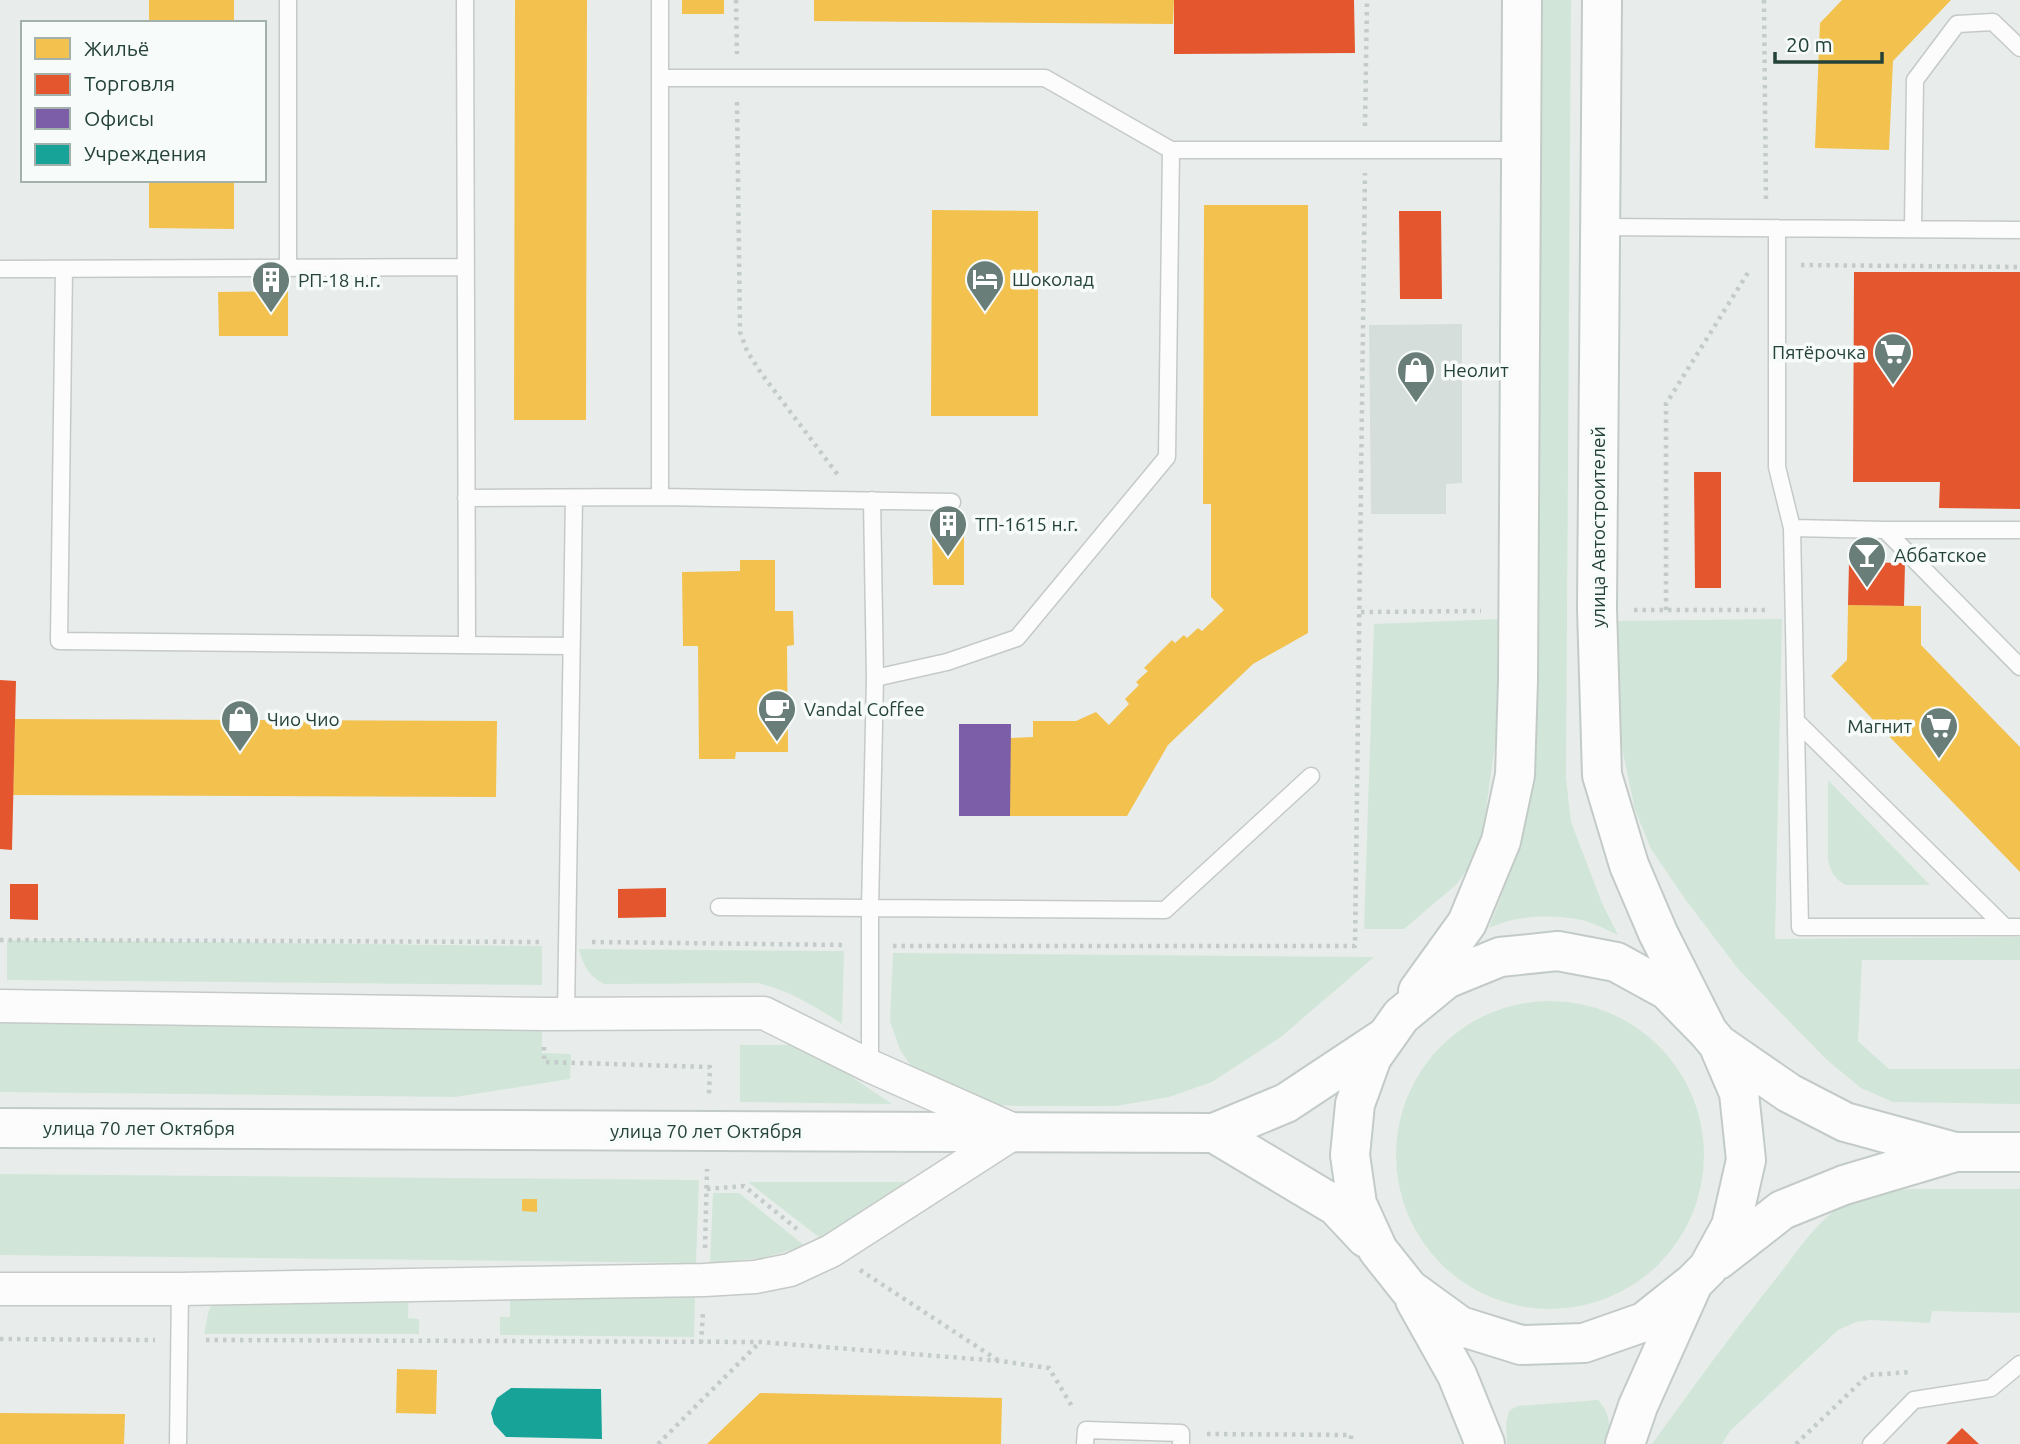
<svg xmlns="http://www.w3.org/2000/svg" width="2020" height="1444" viewBox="0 0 2020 1444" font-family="Ubuntu,sans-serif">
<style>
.built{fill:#d6dedb}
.green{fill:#d1e6d8}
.homes{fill:#f2c14e}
.shops{fill:#e4572e}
.offices{fill:#7b5ea7}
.public{fill:#17a398}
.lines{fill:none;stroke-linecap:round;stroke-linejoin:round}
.lane-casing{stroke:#c5cac8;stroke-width:19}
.street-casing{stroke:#c5cac8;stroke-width:35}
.secondary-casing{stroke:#c3cbc8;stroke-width:42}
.path{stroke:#c3ccca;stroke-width:4.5;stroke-dasharray:3.5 5;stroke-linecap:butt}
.lane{stroke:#fcfcfc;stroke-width:16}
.street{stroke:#fcfcfc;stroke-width:32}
.secondary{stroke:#fcfcfc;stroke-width:38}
.labels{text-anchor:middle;stroke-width:7;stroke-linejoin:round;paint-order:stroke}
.poi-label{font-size:19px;fill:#24423a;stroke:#f7fbf9;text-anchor:start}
.street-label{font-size:19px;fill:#24423a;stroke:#f7fbf9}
</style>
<rect width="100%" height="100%" fill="#e8edeb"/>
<path class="built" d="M1462,324v159l-16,1v30h-75l-2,-189z"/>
<path class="green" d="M1531,0h40l-5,778 5,44 31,81 16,32c-12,-5 -24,-12 -36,-15 -30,-6 -66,-5 -93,8l26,-68 10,-78z
M1500,619l-1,97 -16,115 -8,27 -18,26 -53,45h-40l10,-305z
M1782,619l-7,320 245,-2v23h-158l-4,81 31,28h131v35l-127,-2 -32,-14 -34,-28 -88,-90 -54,-71 -34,-50 -16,-39 -17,-82 -2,-107z
M1828,780l102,105h-84c-12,-6 -15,-13 -18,-25z
M7,940l535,6v39l-535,-5z
M579,949l265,2 -2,73c-28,-18 -52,-34 -85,-41l-153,1c-15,-8 -21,-18 -25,-35z
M893,953l481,4 -93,80 -69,45 -43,15 -53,9h-97l-36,-2 -41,-17 -30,-20 -12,-17 -10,-29z
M1396 1155a154 154 0 1 1 308 0a154 154 0 1 1-308 0Z
M0,1019l542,5v29l29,1 -1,25 -115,18 -455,-5z
M740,1045h64l88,59 -152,-2z
M0,1174l699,6 -3,83 -696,-8z
M748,1182h162l-90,56z
M1910,1189h110v124l-88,-2 -2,12 -59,-3 -15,2 -18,8 -108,101 -8,13h-70c41,-57 82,-113 126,-168 22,-28 42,-60 74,-77 17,-9 40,-8 58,-10z
M713,1193h26l66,53 -42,12 -53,5z
M409,1293l-1,25 11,1v15h-215l5,-25 6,-8z
M510,1294l185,1 -1,42 -194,-2v-18h10z
M1598,1400c13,14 13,27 8,44h-99l-1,-20 3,-13 8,-5z"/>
<path class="homes" d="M149,0h85v23h-85z
M515,0h72l-1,420h-72z
M682,0h42v14h-42z
M814,0h360l-1,24 -359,-3z
M1842,0h109l-58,61 -4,89 -74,-2 5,-125z
M149,180h85v49l-85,-1z
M1204,205h104v428l-55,31 -85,81 -41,71h-117v-78l23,-1v-16h43l20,-9 13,13 20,-21 -4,-5 14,-14 -3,-3 12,-11 -4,-3 28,-28 3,3 9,-8 3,3 11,-10 4,3 22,-21 -13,-13v-93h-8z
M932,210l106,1v205h-107z
M288,291v45h-69l-1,-44z
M932,530h32v55h-31z
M740,560h35v51h18l1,34 -7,1 1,106h-52l-1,7h-36l-1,-113h-15l-1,-74 58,-1z
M1848,605l73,1v39l99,102v125l-189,-196 16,-16z
M15,719l482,2 -1,76 -483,-2z
M522,1199h15v13l-15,-1z
M397,1369l40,1 -1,44 -40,-1z
M760,1393l242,5 -1,46h-294z
M0,1413l125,1 -1,30h-124z"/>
<path class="shops" d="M1174,0h180l1,53 -181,1z
M1399,211h42l1,88h-42z
M1854,272h166v237l-81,-1 1,-26h-87z
M1694,472h27v116h-26z
M1849,562l56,1 -1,43 -56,-1z
M0,680l16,1 -4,169 -12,-1z
M10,884h28v36l-28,-1z
M666,888v29l-48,1v-29z
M1962,1428l17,16h-33z"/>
<path class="offices" d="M959,724h52l-1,92h-51z"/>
<path class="public" d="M511,1388l90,1 1,50 -96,-2 -12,-13 -3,-11 6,-15z"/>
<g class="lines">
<defs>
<path id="lane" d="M465,0l2,645
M661,78h384l126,72h350
M1600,227l420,3
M1777,228v239l15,61 93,2h135
M1913,229l2,-149 42,-56 36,-2 27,26
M288,268v-268
M0,269l466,-2
M64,269l-5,372 512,5
M660,497l292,5
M466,498l194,-1v-497
M872,500l3,178
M1792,528l8,399h220
M1885,530l135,137
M1796,721l209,206
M719,907l446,3 146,-134
M566,1013l8,-515
M870,1066v-157l5,-231 72,-16 70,-24 150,-181 4,-307
M178,1444l2,-155
M1085,1444l1,-14 95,3v11
M1871,1444l43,-44 77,-12 29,-24"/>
<path id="street" d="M0,1006l545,8 219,-1 106,53 142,63
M0,1289h180l524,-9 51,-3 35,-7 41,-19 186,-120"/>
<path id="secondary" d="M1602,0l-5,609 5,166 27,90 29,68 50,99 10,12 21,49 7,67 -15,66 -23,42 -15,15 -49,39 -60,21 -63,2 -61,-19 -51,-37 -31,-39 -21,-46 -7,-49 5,-51 17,-47 29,-41 45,-37 54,-22 58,-6 58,11 51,28 41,42
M1418,991l49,-68 34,-82 14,-66 3,-94 4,-681
M1718,1044l71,49 56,29 110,30
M0,1128l1214,5 72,-30 98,-65
M1214,1133l122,73 30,32
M1718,1260l64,-50 62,-25 111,-33h65
M1415,1300l42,75 28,69
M1625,1444l13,-38 53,-118"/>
</defs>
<use href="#lane" class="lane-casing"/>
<use href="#street" class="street-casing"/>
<use href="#secondary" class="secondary-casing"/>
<path class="path" d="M736,0l1,54
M1764,0l2,202
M737,102l3,230 7,19 14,22 77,102
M1365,126l2,-126
M1801,265l219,2
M1634,610h134
M1666,610v-206l83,-133
M1361,612l120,-1
M0,940l542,2
M592,942l254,3
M893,946h462l10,-773
M544,1047v15l166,5 -1,27
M707,1189l37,-3 53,43
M705,1248l2,-79
M860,1270l139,91
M0,1339l155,1
M206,1340l555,2 239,19 49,7 24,40
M701,1343l2,-31
M1207,1434l144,1v9
M658,1444l102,-102
M1796,1444l72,-69 43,-3"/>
<use href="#lane" class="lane"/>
<use href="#street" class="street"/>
<use href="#secondary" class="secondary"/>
</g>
<defs>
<symbol id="hotel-pin" viewBox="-11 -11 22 30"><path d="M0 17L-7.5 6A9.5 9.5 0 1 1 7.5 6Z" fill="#697e78" stroke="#f7fbf9"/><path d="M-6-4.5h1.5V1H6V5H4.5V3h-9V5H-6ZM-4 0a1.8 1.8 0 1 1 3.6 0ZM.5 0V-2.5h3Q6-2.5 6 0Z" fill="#fff"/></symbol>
<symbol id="building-pin" viewBox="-11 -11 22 30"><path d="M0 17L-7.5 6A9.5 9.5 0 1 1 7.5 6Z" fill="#697e78" stroke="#f7fbf9"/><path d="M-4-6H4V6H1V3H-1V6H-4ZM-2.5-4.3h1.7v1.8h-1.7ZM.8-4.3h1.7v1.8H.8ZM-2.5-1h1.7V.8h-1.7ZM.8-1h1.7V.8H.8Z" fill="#fff"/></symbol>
<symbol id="supermarket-pin" viewBox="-11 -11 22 30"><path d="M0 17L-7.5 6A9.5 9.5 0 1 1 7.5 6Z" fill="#697e78" stroke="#f7fbf9"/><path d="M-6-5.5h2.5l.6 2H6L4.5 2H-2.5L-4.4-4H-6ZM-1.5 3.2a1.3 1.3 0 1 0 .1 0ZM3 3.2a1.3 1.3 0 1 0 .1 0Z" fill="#fff"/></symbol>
<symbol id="shop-pin" viewBox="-11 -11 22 30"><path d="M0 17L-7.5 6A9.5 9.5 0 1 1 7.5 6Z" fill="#697e78" stroke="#f7fbf9"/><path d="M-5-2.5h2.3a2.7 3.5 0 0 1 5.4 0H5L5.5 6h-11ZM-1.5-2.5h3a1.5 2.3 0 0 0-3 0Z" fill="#fff"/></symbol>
<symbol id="bar-pin" viewBox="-11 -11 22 30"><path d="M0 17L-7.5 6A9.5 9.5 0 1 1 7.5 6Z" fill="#697e78" stroke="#f7fbf9"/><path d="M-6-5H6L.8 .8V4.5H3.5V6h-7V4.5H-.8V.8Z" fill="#fff"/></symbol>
<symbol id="cafe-pin" viewBox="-11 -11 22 30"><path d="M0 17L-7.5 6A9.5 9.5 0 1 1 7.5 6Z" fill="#697e78" stroke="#f7fbf9"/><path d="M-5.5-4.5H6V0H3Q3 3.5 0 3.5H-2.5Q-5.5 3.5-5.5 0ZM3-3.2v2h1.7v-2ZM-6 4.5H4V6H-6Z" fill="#fff"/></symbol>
</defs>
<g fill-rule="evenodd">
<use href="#hotel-pin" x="963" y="257" width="44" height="60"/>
<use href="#building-pin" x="249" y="258" width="44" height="60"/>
<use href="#supermarket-pin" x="1871" y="330" width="44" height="60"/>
<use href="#shop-pin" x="1394" y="348" width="44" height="60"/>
<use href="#building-pin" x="926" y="502" width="44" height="60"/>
<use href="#bar-pin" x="1845" y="533" width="44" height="60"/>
<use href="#cafe-pin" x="755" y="687" width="44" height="60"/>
<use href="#shop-pin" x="218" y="697" width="44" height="60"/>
<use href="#supermarket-pin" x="1917" y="704" width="44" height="60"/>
</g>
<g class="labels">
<g class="poi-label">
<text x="1012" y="286">Шоколад</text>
<text x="298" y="287">РП-18 н.г.</text>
<text x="1866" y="359" text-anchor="end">Пятёрочка</text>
<text x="1443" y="377">Неолит</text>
<text x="975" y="531">ТП-1615 н.г.</text>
<text x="1894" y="562">Аббатское</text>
<text x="804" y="716">Vandal Coffee</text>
<text x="267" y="726">Чио Чио</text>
<text x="1912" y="733" text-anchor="end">Магнит</text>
</g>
<g class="street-label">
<text transform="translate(1598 527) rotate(-90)" y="7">улица Автостроителей</text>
<text x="139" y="1135">улица 70 лет Октября</text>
<text x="706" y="1138">улица 70 лет Октября</text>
</g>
</g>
<rect x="21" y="21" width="245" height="161" fill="#f7fbf9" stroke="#a3b1ad" stroke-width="2"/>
<rect x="35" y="38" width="35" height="21" fill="#f2c14e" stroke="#a3b1ad" stroke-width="2"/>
<text x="84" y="56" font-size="21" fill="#24423a">Жильё</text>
<rect x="35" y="74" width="35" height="21" fill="#e4572e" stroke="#a3b1ad" stroke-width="2"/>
<text x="84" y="91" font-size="21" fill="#24423a">Торговля</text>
<rect x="35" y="108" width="35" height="21" fill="#7b5ea7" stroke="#a3b1ad" stroke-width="2"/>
<text x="84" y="126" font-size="21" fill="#24423a">Офисы</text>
<rect x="35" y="144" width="35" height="21" fill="#17a398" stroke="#a3b1ad" stroke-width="2"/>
<text x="84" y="161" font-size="21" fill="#24423a">Учреждения</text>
<path d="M1775 52v10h107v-10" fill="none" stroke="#24423a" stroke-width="3.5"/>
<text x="1786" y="52" font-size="21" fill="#24423a" stroke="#f7fbf9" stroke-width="5" paint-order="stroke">20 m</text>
</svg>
